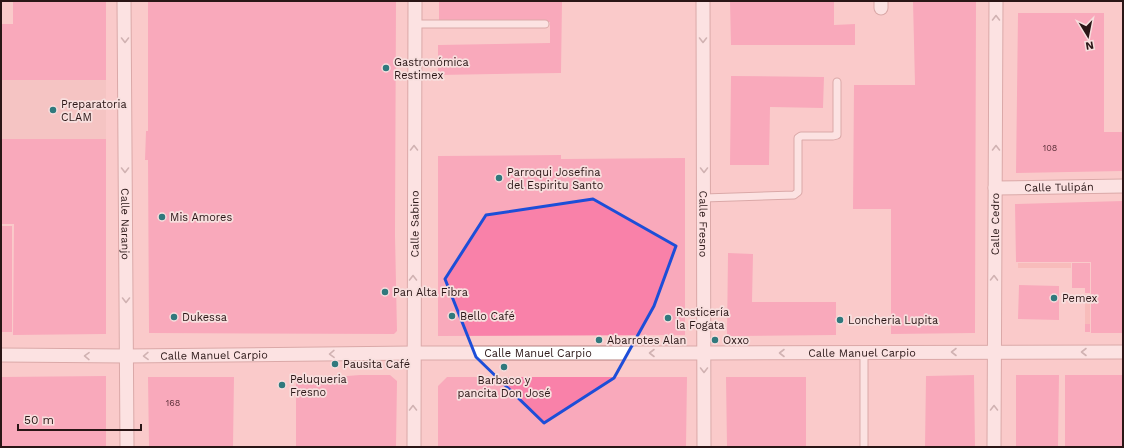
<svg xmlns="http://www.w3.org/2000/svg" width="1124" height="448" viewBox="0 0 1124 448" font-family="'Work Sans',sans-serif">
<style>
.built{fill:#f0bcba}
.green{fill:#f6aaa9}
.building{fill:#f981a9}
.lines{fill:none;stroke-linecap:round;stroke-linejoin:round}
.service-casing{stroke:#b5807f;stroke-width:9}
.minor-casing{stroke:#b5807f;stroke-width:15}
.service{stroke:#fff;stroke-width:7}
.minor{stroke:#fff;stroke-width:13}
.oneway{stroke:#9f9696}
.marked{fill:none;stroke:#1d4ed8;stroke-width:3;stroke-linejoin:round}
.poi-dot{fill:#30797d;stroke:#f7dfde;stroke-width:1.5}
.labels{text-anchor:middle;stroke-width:3.5;stroke-linejoin:round;paint-order:stroke}
.number-label{font-size:9px;fill:#5e313b}
.poi-label{font-size:11px;fill:#2a1616;stroke:#f7dfde;text-anchor:start}
.street-label{font-size:11px;fill:#2a1616;stroke:#f7dfde}
</style>
<rect width="100%" height="100%" fill="#facbca"/>
<path class="built" d="M1,80h105v59h-105z"/>
<path class="green" d="M1018,263h53v5h-53z
M1090,294v30h-5v-29z"/>
<path class="building" d="M13,1h93v79h-105v-56h12z
M148,1h248l-1,234 2,96 -3,3 -245,-1 -1,-173h-3l1,-29h2z
M439,1h123l-1,72 -123,2v-30l112,-2v-21h-111z
M730,1h104v24l21,-1v21h-124z
M913,1h63l-1,332 -84,1v-125h-38l1,-124h61z
M1018,13h86v119h19v39l-107,2z
M731,76l93,1 -1,31 -53,-1 -1,58h-39z
M1,139h105v195l-93,1 1,-111h-13z
M561,155v4l124,-1v177l-247,1v-180z
M1123,201v132h-32v-71h-75l-1,-58z
M1,226h11v106h-11z
M728,253l25,1 -1,48h84v33l-109,1z
M1072,263h18v30h-5v-5h-13z
M1019,285l40,1v34l-41,-1z
M1085,324h5v8h-5z
M360,375h30l7,6 -1,66h-100v-70h38z
M974,375l1,72h-50l1,-71z
M1016,375h43l-1,72h-42z
M1065,375h58v72h-58z
M106,376v71h-105v-70z
M148,377h86l-1,70h-84z
M447,377h240l-1,70h-248v-61z
M726,377h80v70h-79z"/>
<g class="lines">
<defs>
<path id="service" d="M415,24h130
M704,198l90,-3 4,-3v-54l3,-2h32l4,-1v-53
M864,352v95"/>
<g id="minor">
<path id="s1" d="M124,1l3,446"/>
<path id="s2" d="M703,1l1,446"/>
<path d="M881,1v7"/>
<path id="s3" d="M995,188l128,-2"/>
<path id="s4" d="M1,355l125,1 287,-3h291l419,-1"/>
<path id="s5" d="M414,447l1,-446"/>
<path id="s6" d="M994,447l2,-446"/>
</g>
</defs>
<use href="#service" class="service-casing"/>
<use href="#minor" class="minor-casing"/>
<use href="#service" class="service"/>
<use href="#minor" class="minor"/>
</g>
<defs><path id="oneway-chevron" d="M-2-3.5L2.5 0L-2 3.5" fill="none" stroke-width="1.6" stroke-linecap="round" stroke-linejoin="round"/></defs>
<g class="oneway">
<use href="#oneway-chevron" transform="translate(996 18) rotate(-90)"/>
<use href="#oneway-chevron" transform="translate(125 40) rotate(90)"/>
<use href="#oneway-chevron" transform="translate(703 40) rotate(90)"/>
<use href="#oneway-chevron" transform="translate(414 148) rotate(-90)"/>
<use href="#oneway-chevron" transform="translate(996 148) rotate(-90)"/>
<use href="#oneway-chevron" transform="translate(125 170) rotate(90)"/>
<use href="#oneway-chevron" transform="translate(704 170) rotate(90)"/>
<use href="#oneway-chevron" transform="translate(413 278) rotate(-90)"/>
<use href="#oneway-chevron" transform="translate(994 278) rotate(-89)"/>
<use href="#oneway-chevron" transform="translate(126 300) rotate(90)"/>
<use href="#oneway-chevron" transform="translate(954 352) rotate(180)"/>
<use href="#oneway-chevron" transform="translate(1084 352) rotate(180)"/>
<use href="#oneway-chevron" transform="translate(652 353) rotate(-180)"/>
<use href="#oneway-chevron" transform="translate(782 353) rotate(180)"/>
<use href="#oneway-chevron" transform="translate(332 354) rotate(179)"/>
<use href="#oneway-chevron" transform="translate(87 356) rotate(-179)"/>
<use href="#oneway-chevron" transform="translate(146 356) rotate(179)"/>
<use href="#oneway-chevron" transform="translate(704 370) rotate(90)"/>
<use href="#oneway-chevron" transform="translate(413 408) rotate(-90)"/>
<use href="#oneway-chevron" transform="translate(994 408) rotate(-90)"/>
</g>
<path d="M0 0H1124V448H0ZM593,199l83,47 -22,60 -40,72 -70,45 -68,-66 -31,-78 41,-64z" fill="#facbca" fill-opacity=".55" fill-rule="evenodd"/>
<path class="marked" d="M593,199l83,47 -22,60 -40,72 -70,45 -68,-66 -31,-78 41,-64z"/>
<g class="poi-dot">
<circle cx="386" cy="68" r="4"/>
<circle cx="53" cy="110" r="4"/>
<circle cx="499" cy="178" r="4"/>
<circle cx="162" cy="217" r="4"/>
<circle cx="385" cy="292" r="4"/>
<circle cx="1054" cy="298" r="4"/>
<circle cx="452" cy="316" r="4"/>
<circle cx="174" cy="317" r="4"/>
<circle cx="668" cy="318" r="4"/>
<circle cx="840" cy="320" r="4"/>
<circle cx="599" cy="340" r="4"/>
<circle cx="715" cy="340" r="4"/>
<circle cx="335" cy="364" r="4"/>
<circle cx="504" cy="367" r="4"/>
<circle cx="282" cy="385" r="4"/>
</g>
<g class="labels">
<g class="number-label">
<text x="1050" y="151">108</text>
<text x="173" y="406">168</text>
</g>
<g class="poi-label">
<text x="394" y="66">Gastronómica<tspan x="394" dy="13">Restimex</tspan></text>
<text x="61" y="108">Preparatoria<tspan x="61" dy="13">CLAM</tspan></text>
<text x="507" y="176">Parroqui Josefina<tspan x="507" dy="13">del Espiritu Santo</tspan></text>
<text x="170" y="221">Mis Amores</text>
<text x="393" y="296">Pan Alta Fibra</text>
<text x="1062" y="302">Pemex</text>
<text x="676" y="316">Rosticería<tspan x="676" dy="13">la Fogata</tspan></text>
<text x="460" y="320">Bello Café</text>
<text x="182" y="321">Dukessa</text>
<text x="848" y="324">Loncheria Lupita</text>
<text x="607" y="344">Abarrotes Alan</text>
<text x="723" y="344">Oxxo</text>
<text x="343" y="368">Pausita Café</text>
<text x="290" y="383">Peluqueria<tspan x="290" dy="13">Fresno</tspan></text>
<text x="504" y="384" text-anchor="middle">Barbaco y<tspan x="504" dy="13">pancita Don José</tspan></text>
</g>
<g class="street-label">
<text dy="4" stroke="none"><textPath href="#s3" startOffset="64">Calle Tulipán</textPath></text>
<text dy="4" stroke="none"><textPath href="#s1" startOffset="223">Calle Naranjo</textPath></text>
<text dy="4" stroke="none"><textPath href="#s5" startOffset="223">Calle Sabino</textPath></text>
<text dy="4" stroke="none"><textPath href="#s2" startOffset="223">Calle Fresno</textPath></text>
<text dy="4" stroke="none"><textPath href="#s6" startOffset="223">Calle Cedro</textPath></text>
<text dy="4" stroke="none"><textPath href="#s4" startOffset="861">Calle Manuel Carpio</textPath></text>
<text dy="4" stroke="none"><textPath href="#s4" startOffset="537">Calle Manuel Carpio</textPath></text>
<text dy="4" stroke="none"><textPath href="#s4" startOffset="213">Calle Manuel Carpio</textPath></text>
</g>
</g>
<rect width="1124" height="448" fill="none" stroke="#2a1616" stroke-width="4"/>
<g transform="translate(1088 36) rotate(170)" stroke="#f7dfde" stroke-width="3" paint-order="stroke">
<path d="M0-3L7 15L0 10L-7 15Z" fill="#2a1616"/>
<text y="-6" font-size="11" font-weight="bold" text-anchor="middle" fill="#2a1616">N</text>
</g>
<path d="M18 424v6h123v-6" fill="none" stroke="#2a1616" stroke-width="2"/>
<text x="24" y="424" font-size="12" fill="#2a1616" stroke="#f7dfde" stroke-width="3" paint-order="stroke">50 m</text>
</svg>
